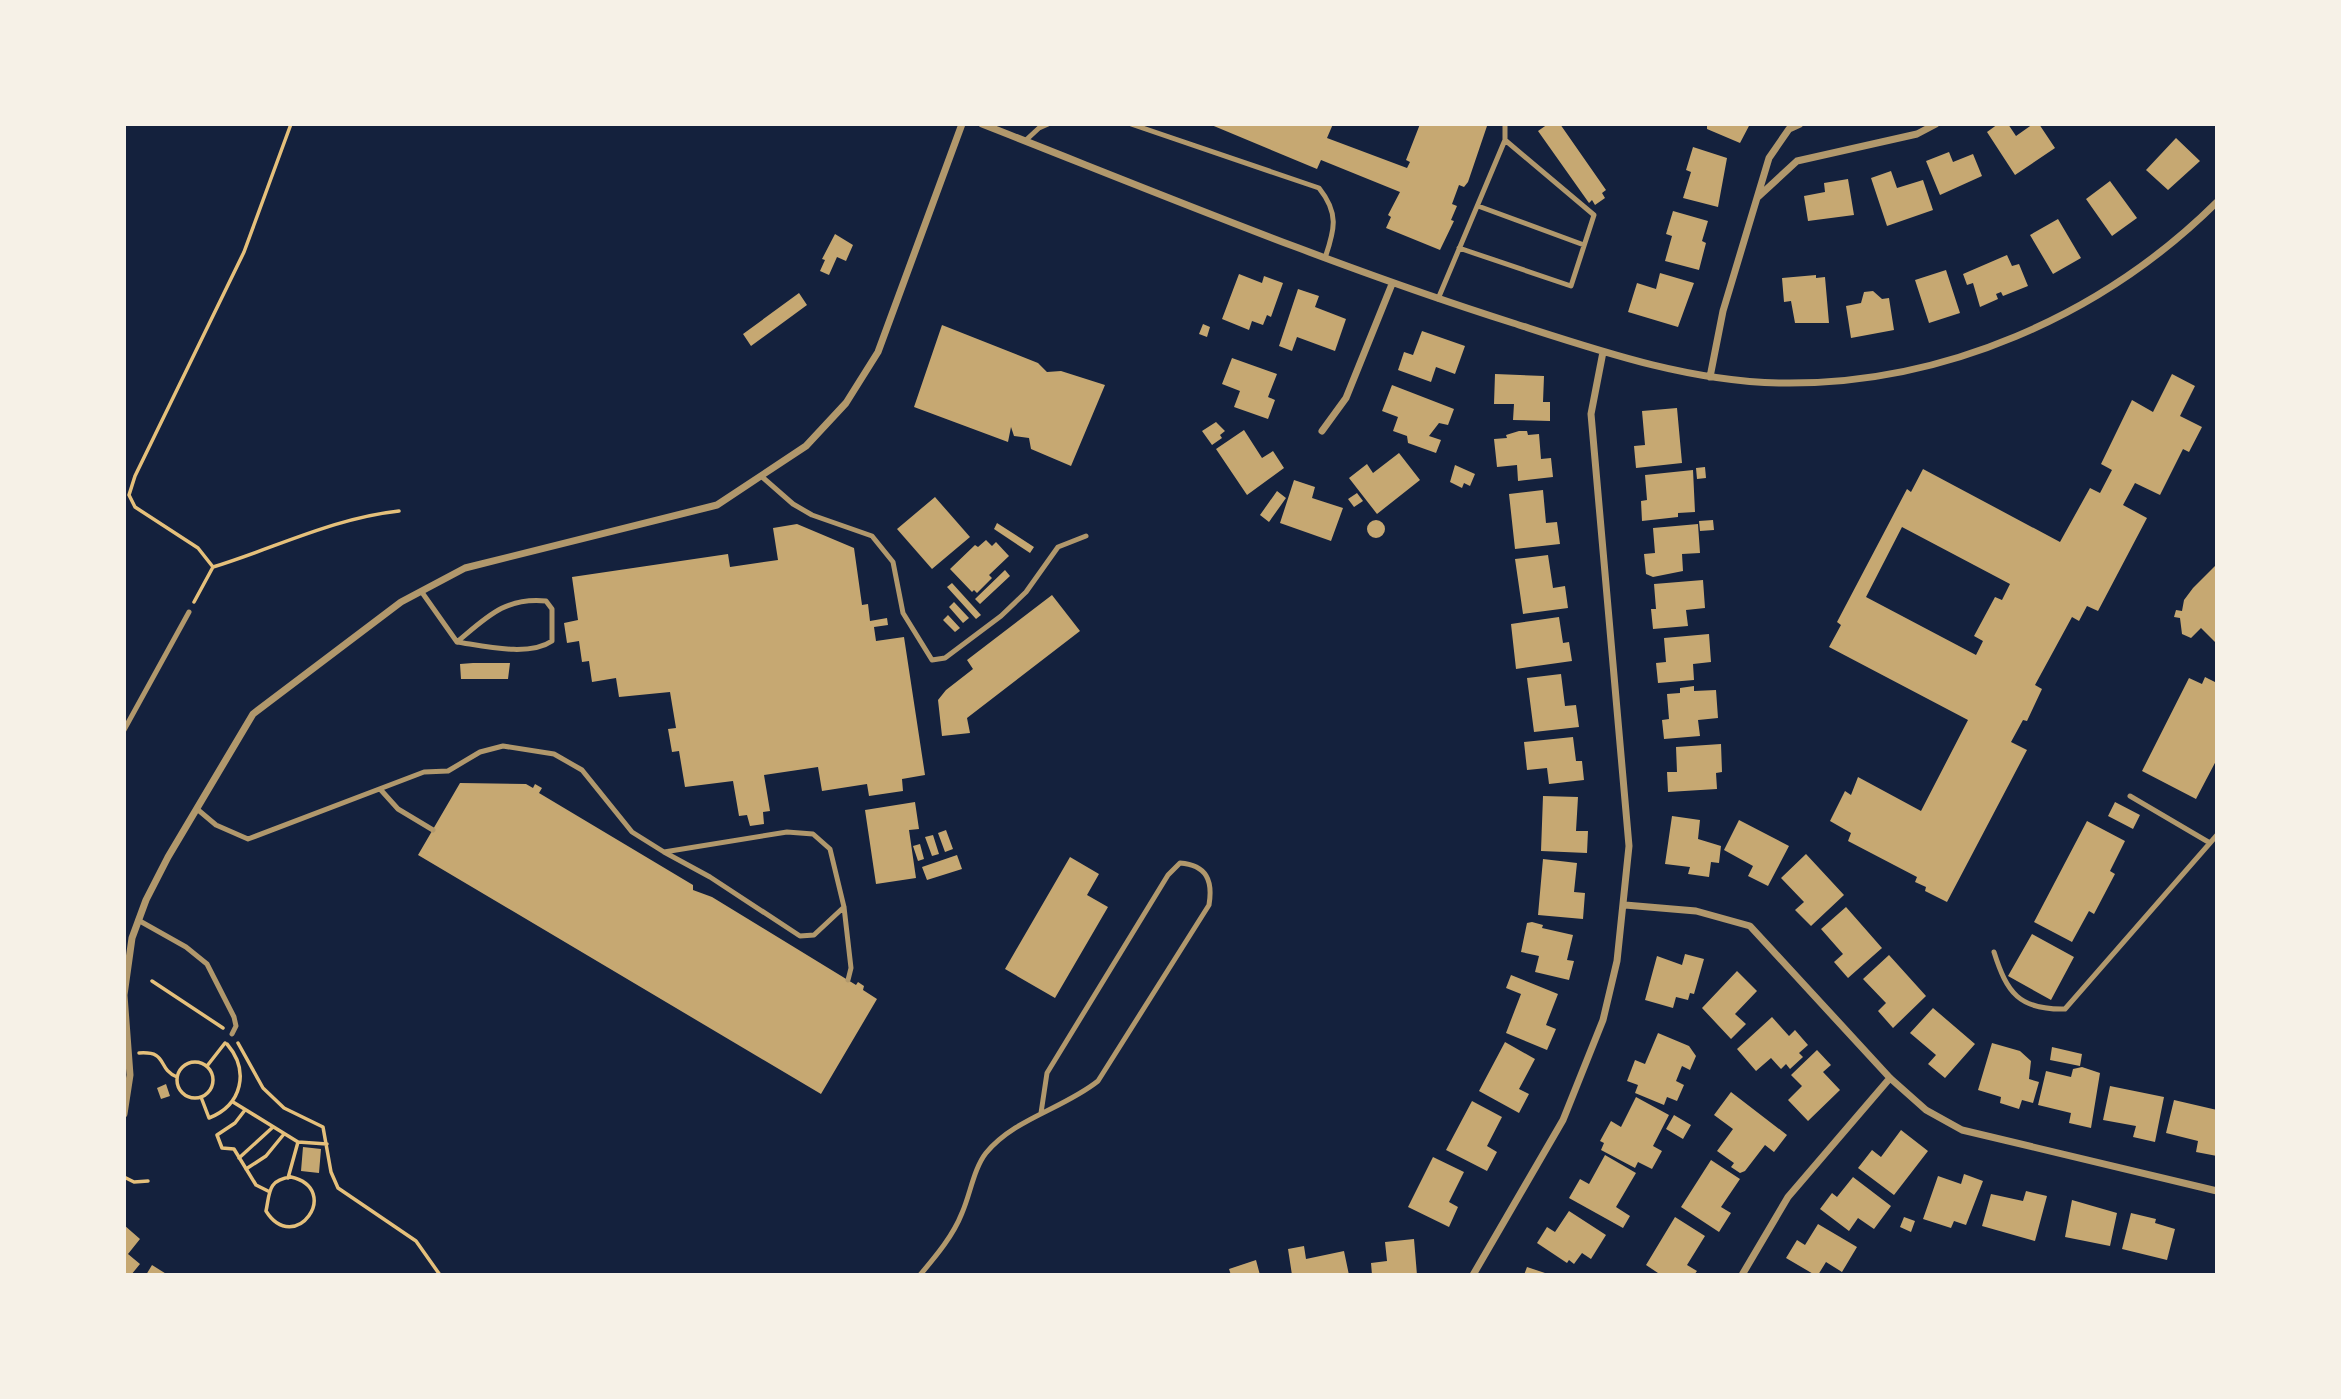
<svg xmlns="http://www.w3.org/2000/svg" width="2341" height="1399" viewBox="0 0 2341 1399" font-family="'Times New Roman',serif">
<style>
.building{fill:#c6a872;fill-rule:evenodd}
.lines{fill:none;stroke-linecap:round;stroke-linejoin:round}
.path{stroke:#e5c07b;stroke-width:3.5}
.service{stroke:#b1986c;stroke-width:5}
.minor{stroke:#b1986c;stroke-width:7}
</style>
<rect width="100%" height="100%" fill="#14213d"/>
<path class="building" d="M1209,124h124l-6,14 80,30 3,-6 -4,-2 14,-36 67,2 -19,56 -4,5 -5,-2 -7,19 5,2 -6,14 3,1 -14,29 -54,-22 5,-11 -3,-2 12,-23 -79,-32 -4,9z
M1548,124h12l46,66 -4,3 3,5 -10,7 -3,-5 -3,3 -51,-72z
M1707,124h43l-10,19 -33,-14z
M1998,124h10l8,12 17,-12h6l16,24 -40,27 -28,-43z
M2176,138l24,23 -32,29 -22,-20z
M1693,147l34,11 -9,49 -35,-9 8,-26 -5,-2z
M1949,152l4,10 20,-8 9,22 -42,19 -14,-34z
M1891,171l6,17 26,-8 10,30 -46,16 -16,-48z
M1848,179l6,36 -46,6 -4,-25 21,-4 -1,-9z
M2110,181l27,37 -25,18 -26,-37z
M1673,211l35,10 -6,20 4,2 -7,27 -34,-9 7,-25 -6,-2z
M2058,219l23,39 -28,16 -23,-39z
M835,234l18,11 -7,16 -9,-4 -8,18 -9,-4 5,-11 -3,-1z
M2007,255l5,11 7,-2 9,22 -25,10 -2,-4 -5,2 2,5 -18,8 -7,-24 -6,2 -4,-11z
M1946,270l14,43 -31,10 -14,-43z
M1660,273l34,10 -16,44 -50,-15 9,-29 19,6z
M1239,274l23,9 2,-7 19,7 -12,34 -4,-2 -4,10 -11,-4 -3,9 -27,-11z
M1816,275v3l9,-1 4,46h-34l-4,-22 -7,1 -2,-24z
M1298,289l21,7 -4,11 31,12 -11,32 -38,-14 -5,14 -13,-5z
M1873,291l9,8 7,-1 5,32 -43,8 -5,-32 15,-3 3,-11z
M799,293l8,12 -56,41 -8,-12z
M1203,324l7,3 -3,10 -8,-3z
M942,325l96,38 9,9 14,-1 44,14 -34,81 -40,-17 -2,-11 -15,-2 -3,-9 -3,15 -94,-35z
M1422,331l43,15 -10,28 -19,-7 -5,15 -33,-12 6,-18 9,3z
M1232,358l45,16 -9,23 7,3 -7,19 -34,-12 6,-16 -18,-7z
M1495,374l49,2 -1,26h7v19l-37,-1 1,-16h-20z
M2172,374l23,12 -15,30 22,11 -13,25 -6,-3 -23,46 -25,-12 -12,22 24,13 -49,93 -11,-5 -8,15 -7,-4 -37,68 7,4 -15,32 -4,-1 -12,22 16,8 -80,152 -22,-11 1,-4 -11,-5 2,-5 -69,-36 3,-8 -21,-12 15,-30 6,4 7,-18 63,34 47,-91 -139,-73 12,-22 -4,-3 70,-133 4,3 12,-23 137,73 30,-54 10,5 12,-23 -11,-6 31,-64 21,12zM1902,527l108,57 -8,16 -7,-3 -21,39 9,5 -7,14 -110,-58z
M1392,385l62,24 -6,16 -9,-2 -10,13 12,4 -5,13 -28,-10 -1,-7 -14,-5 5,-14 -16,-6z
M1677,408l5,55 -46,5 -2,-22 11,-1 -3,-34z
M1216,422l9,9 -5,4 2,3 -10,7 -10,-14z
M1244,430l18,28 11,-7 11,17 -37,27 -31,-46z
M1519,431h8l1,4 11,-1 2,25 10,-1 2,19 -35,4 -1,-16 -20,2 -3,-28 13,-1 -1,-3z
M1399,453l21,27 -43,34 -28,-36 18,-14 6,9z
M1455,465l20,9 -5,12 -6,-3 -2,5 -12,-6z
M1705,467l1,11 -9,1 -1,-11z
M1693,470l2,42 -17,1v4l-36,4 -1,-20 6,-1 -2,-25z
M1294,480l21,7 -3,11 31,10 -12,33 -51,-18z
M1543,490l3,33 11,-1 3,22 -45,5 -6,-55z
M1277,491l9,7 -17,24 -9,-7z
M1357,493l6,8 -9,6 -6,-8z
M935,497l35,40 -38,32 -35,-40z
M1367 529a9 9 0 1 1 18 0a9 9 0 1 1-18 0Z
M1713,520l1,10 -14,1 -1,-10z
M997,523l37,24 -4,6 -36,-24z
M797,524l57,24 8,57 6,-1 2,17 17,-3 1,7 -14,2 2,14 28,-4 21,138 -23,4 1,12 -34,5 -2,-12 -45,7 -4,-24 -54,8 6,36 -7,1 1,12 -14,2 -3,-11 -8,1 -6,-35 -48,6 -6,-36 -7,1 -4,-23 8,-1 -6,-36 -51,5 -3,-19 -24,4 -3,-21 -7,1 -3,-21 -12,2 -3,-20 14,-3 -6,-43 156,-23 2,13 48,-7 -5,-32z
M1698,524l2,29 -18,1 1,17 -30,6 -7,-3 -2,-20 11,-1 -2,-25z
M986,540l6,6 4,-4 13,14 -20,19 3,3 -15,15 -3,-3 -2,2 -22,-23 25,-24 3,2z
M1548,555l5,33 12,-2 3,22 -45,6 -8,-55z
M2217,564v80l-16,-16 -10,10 -9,-4 -2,-16 -6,-1 2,-7 6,1 2,-11 9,-12z
M1005,570l5,6 -30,28 -5,-5z
M1703,580l2,28 -19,2 2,16 -35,3 -2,-20h5l-2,-25z
M952,583l29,32 -5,4 -29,-32z
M1052,595l28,36 -113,87 3,15 -28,3 -4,-36 8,-10 27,-21 -6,-9z
M954,602l15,16 -6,5 -14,-16z
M948,615l12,13 -5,4 -12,-12z
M1559,617l4,26 6,-1 3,19 -56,8 -5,-45z
M1709,634l2,28 -18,2 1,16 -36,3 -2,-20 10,-1 -2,-24z
M473,663h37l-2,16h-47l-1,-15z
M1561,674l4,32 11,-1 3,22 -45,5 -7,-54z
M2205,677l12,6v76l-21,40 -54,-28 47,-93 13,6z
M1694,686v5l22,-1 2,28 -20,2 2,16 -36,3 -2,-19 7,-1 -2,-25 13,-1v-5z
M1573,737l3,24h6l2,19 -35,4 -2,-16 -20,2 -3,-28z
M1721,744l1,28 -6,1 1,16 -49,3 -1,-20h10l-1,-25z
M460,783l66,1 7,4 2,-4 7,4 -3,5 154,92v5l19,7 144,88 2,-3 6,4 -1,4 14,9 -56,95 -403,-239z
M1543,796l35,1 -2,34h12l-1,22 -46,-2z
M915,802l4,27 -10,1 7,48 -40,6 -11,-74z
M2115,802l25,13 -7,14 -25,-13z
M1672,816l28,4 -2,19 23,7 -2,17 -8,-1 -2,15 -21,-3 2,-7 -25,-3z
M1739,820l50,26 -21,40 -20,-10 5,-10 -29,-16z
M2087,821l38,20 -15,30 5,3 -21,40 -5,-3 -17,31 -38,-20z
M946,830l7,19 -8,3 -7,-19z
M933,835l6,19 -7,2 -7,-19z
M920,844l4,15 -6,2 -5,-15z
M1806,854l38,41 -33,31 -16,-16 9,-8 -23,-24z
M957,855l5,14 -35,11 -5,-13z
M1070,857l29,17 -12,21 21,12 -53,91 -50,-29z
M1543,859l34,4 -3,29 11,1 -2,26 -45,-4z
M1846,907l36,41 -34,30 -14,-16 9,-8 -22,-25z
M1532,922l11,3 -1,3 31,7 -6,25 7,1 -5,19 -34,-8 4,-16 -18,-4 6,-29z
M2032,934l42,23 -23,43 -43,-24z
M1685,954l19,5 -10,35 -4,-1 -2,7 -12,-3 -3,11 -28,-8 12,-44 25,9z
M1889,955l37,41 -33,32 -15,-17 8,-8 -23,-24z
M1737,971l20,20 -22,23 11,10 -15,15 -29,-31z
M1511,975l47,19 -12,31 10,4 -9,21 -41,-17 15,-39 -15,-6z
M1933,1008l42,36 -30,34 -17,-14 8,-9 -26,-22z
M1772,1017l17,19 6,-6 13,15 -9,8 4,4 -13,12 -4,-5 -5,5 -10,-11 -15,13 -19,-22z
M1658,1033l31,13 7,10 -6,14 -8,-4 -6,15 8,4 -7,16 -10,-4 -3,8 -29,-12 3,-8 -11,-4 8,-21 10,4z
M1505,1042l30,17 -16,30 10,5 -10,19 -40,-22z
M1992,1043l28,8 11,10 -2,18 10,3 -6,21 -11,-3 -3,9 -19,-6 1,-6 -23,-7z
M2052,1047l30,7 -2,12 -30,-6z
M1817,1050l14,15 -8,7 17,18 -32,31 -20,-21 14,-14 -11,-11z
M2082,1067l18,6 -9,55 -22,-5 2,-10 -33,-8 8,-34 25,6 2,-8z
M166,1084l4,12 -9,3 -4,-11z
M2110,1086l54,11 -9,45 -22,-5 3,-11 -33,-6z
M1731,1092l56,43 -13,17 -9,-7 -20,26 -5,2 -9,-6 3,-4 -17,-12 16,-22 -19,-14z
M1636,1097l33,18 -16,31 9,5 -10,18 -14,-7 -3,6 -34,-18 3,-7 -4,-2 11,-20 10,6z
M2174,1100l43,10v46l-21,-4 2,-11 -32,-8z
M1472,1101l30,16 -15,29 10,6 -10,19 -41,-21z
M1674,1115l17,10 -8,14 -17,-10z
M1901,1130l27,21 -34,44 -36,-27 14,-18 9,7z
M303,1147l18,2 -2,24 -18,-2z
M1605,1155l31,18 -20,34 14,9 -7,12 -54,-30 11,-19 9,5z
M1433,1157l31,15 -15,30 9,5 -9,20 -41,-20z
M1711,1160l29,19 -19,28 10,6 -12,19 -38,-25z
M1964,1174l19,7 -17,44 -12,-4 -3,7 -28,-9 15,-43 23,8z
M1853,1177l38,29 -17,23 -16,-11 -9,13 -29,-22 12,-16 5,4z
M2026,1191l21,5 -12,45 -53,-15 9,-32 32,7z
M2072,1200l45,13 -7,33 -45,-9z
M1569,1211l37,24 -15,24 -9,-6 -8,11 -5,-4 -2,3 -30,-20 10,-16 8,5z
M2131,1213l25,6 -1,4 20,6 -8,31 -45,-11z
M1675,1217l30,19 -18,29 10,6 -3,4h-33l-15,-10z
M1904,1217l11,4 -4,11 -11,-5z
M1818,1224l39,23 -15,25 -16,-10 -8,13h-3l-29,-17 11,-18 8,5z
M124,1225l16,14 -12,15 12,10 -9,11h-7z
M1414,1239l3,36h-45l-1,-12 16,-2 -2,-19z
M1304,1246l2,13 38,-8 5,24h-57l-4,-26z
M1256,1260l4,15h-29l-2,-6z
M152,1265l16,10h-22z
M1527,1267l21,7v1h-24z"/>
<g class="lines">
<path class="path" d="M213,567c62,-19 121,-49 186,-56
M194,602l19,-35 -15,-19 -63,-41 -6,-12 6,-19 109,-224 47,-128
M152,981l71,47
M238,1043l25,45 21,20 39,19 8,45 7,16 78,53 24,34
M139,1053c30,-2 17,15 38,24
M177 1080a18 18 0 1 1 36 0a18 18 0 1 1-36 0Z
M207,1066l18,-23
M201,1097l8,21c33,-13 41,-47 18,-74
M233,1102l65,40
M245,1110l-10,13 -18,12 5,13 12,1 22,36 12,6
M239,1158l34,-31
M246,1169l20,-13 18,-22
M124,1177l10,5 14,-1
M291,1177c52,12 4,80 -25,34 4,-18 1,-31 25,-34z
M288,1178l10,-36 29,2"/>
<path class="service" d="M1131,124l188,64c20,25 16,41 6,70
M1025,141l14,-13 9,-4
M1478,206l106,39
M1459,248l112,38 23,-71 -89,-75
M1438,299l67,-159v-16
M761,476l32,28 19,11 60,21 21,26 10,51 29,47 13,-2 56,-42 25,-24 32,-45 28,-11
M421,591l36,51c27,4 72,15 95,-1v-32l-6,-8c-41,-4 -59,16 -89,41
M124,730l65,-118
M380,789l18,20 35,21
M2130,796l80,47
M197,809l19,16 32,14 176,-67 24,-1 32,-19 23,-6 51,8 28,16 50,62 32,20 123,-20 26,2 17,15 14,58 7,61 -3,12
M664,852l46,25 90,59 14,-1 30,-28
M138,920l48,27 21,17 27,53 2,9 -4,8
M1994,952c13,41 25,58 71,57l152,-174
M920,1275c16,-19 33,-39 42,-62 8,-18 12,-45 24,-60 29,-35 77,-44 112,-72l111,-176c4,-24 -2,-40 -29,-42l-12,12 -121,198 -6,40"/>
<path class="minor" d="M982,124c176,69 351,142 531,199 87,28 174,58 266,60 163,3 323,-67 438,-181
M1758,197l39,-36 120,-27 19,-10
M1710,377l13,-66 46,-153 20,-29 11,-5
M1322,431l24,-33 46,-114
M1625,905l71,6 54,15 140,152 36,32 36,20 255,61
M124,1114l6,-39 -6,-80 8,-57 14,-38 22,-43 85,-143 148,-112 64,-34 252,-63 89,-59 40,-43 32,-51 84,-228
M1473,1275l90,-155 40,-100 14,-59 12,-115 -38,-432 12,-62
M1742,1275l46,-78 102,-119"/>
</g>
<rect width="2341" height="1399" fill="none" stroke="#f6f1e7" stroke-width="252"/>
</svg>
